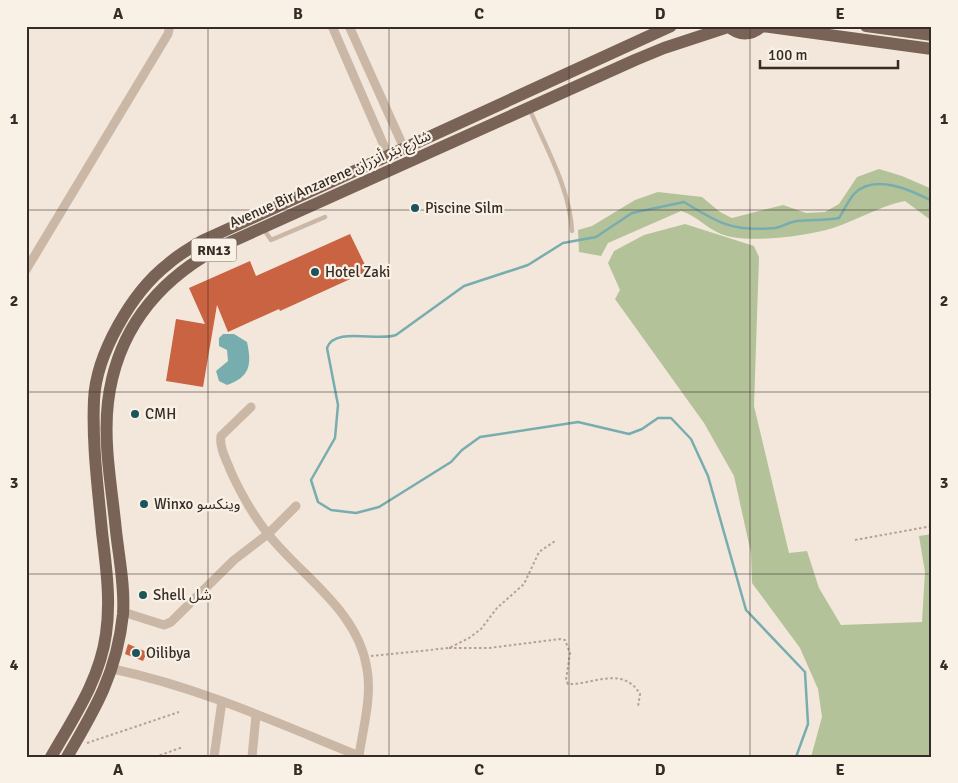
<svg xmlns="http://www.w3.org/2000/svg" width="958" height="783" viewBox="0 0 958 783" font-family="Signika,'Noto Sans Arabic',sans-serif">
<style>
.green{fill:#b4c299}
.water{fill:#78adb0}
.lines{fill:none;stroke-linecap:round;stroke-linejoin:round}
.stream{stroke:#78adb0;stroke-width:2.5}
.building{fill:#c96341}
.path{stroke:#b6a190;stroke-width:2;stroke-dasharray:2.5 2.5;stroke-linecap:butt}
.lane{stroke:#cbb7a5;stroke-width:4.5}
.street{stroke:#cbb7a5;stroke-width:9}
.primary{stroke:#796357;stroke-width:12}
.grid{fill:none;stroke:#362c27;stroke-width:1;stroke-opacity:0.55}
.poi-dot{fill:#1b5459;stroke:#faf1e6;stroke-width:2}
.labels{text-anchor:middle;stroke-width:4.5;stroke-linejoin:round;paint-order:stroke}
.shield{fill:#faf1e6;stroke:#716760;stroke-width:1}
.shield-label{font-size:14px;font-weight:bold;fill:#362c27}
.street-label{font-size:15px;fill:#362c27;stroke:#faf1e6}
.poi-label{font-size:15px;fill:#362c27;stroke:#faf1e6;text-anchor:start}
.neatline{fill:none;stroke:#362c27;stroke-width:2}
.grid-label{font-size:16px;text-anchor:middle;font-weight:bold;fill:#362c27}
</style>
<rect width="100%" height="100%" fill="#f2e7da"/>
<path class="green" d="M879,169l23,7 30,13v32l-27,-20c-26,5 -47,19 -72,27 -26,8 -79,15 -106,8 -17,-4 -29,-20 -46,-25l-73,32 -7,13 -22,-4 -1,-22 14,-4 43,-26 23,-8 44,5 18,15 12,6 51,-13 23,8 19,-1 14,-8 18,-27z
M685,224l69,22 5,11 -5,149 35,147 18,-2 12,37 22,37 81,-3 3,-50 -6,-36 13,-2v223h-121l11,-40 -4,-28 -18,-41 -48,-65 -1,-30 -17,-77 -30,-53 -89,-124 5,-9 -12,-27 6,-12 30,-16z"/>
<path class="water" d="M223,334h11l13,8c5,23 3,35 -20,43l-8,-4 -3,-10 12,-10 -1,-11 -8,-4v-8z"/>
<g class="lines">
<path class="stream" d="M796,757l12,-33 -3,-52 -59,-62 -38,-134 -17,-37 -20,-21h-13l-16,11 -13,5 -51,-12 -98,15 -18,13 -11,12 -72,45 -23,6 -25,-3 -13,-8 -7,-22 24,-42 3,-33 -11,-57c7,-22 51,-6 69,-13l68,-49 64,-21 35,-22 33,-6 36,-24 52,-11c34,21 49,30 91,26 7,-1 14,-6 22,-7 14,-2 26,0 42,-3 5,-8 9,-17 15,-24 20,-21 57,-4 78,7"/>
</g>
<path class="building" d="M350,234l18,37 -88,40 -1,-2 -51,23 -11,-27 -14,82 -37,-6 10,-62 29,5 -16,-36 61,-27 6,15z
M128,644l19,8 -4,9 -18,-7z"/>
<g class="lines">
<path class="path" d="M855,540l77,-14
M449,648h40l71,-9 5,1 5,13 -4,27 2,4c24,1 55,-19 72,10l-2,13
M371,656l78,-8 20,-10 12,-9 16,-21 27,-24 15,-32 16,-11
M87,743l92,-31
M155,757l28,-10"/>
<path class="lane" d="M530,110c16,38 40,79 42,121
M263,228l8,12 54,-23"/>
<path class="street" d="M332,26l56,129
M349,26l55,122
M26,270l142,-236 2,-8
M123,612l41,13 7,-3 63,-62 34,-26 28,-28
M113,669c85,18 165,54 246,87 4,-28 13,-59 8,-87 -9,-59 -65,-92 -99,-135 -15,-19 -27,-40 -37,-62 -4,-11 -12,-24 -10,-36l30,-29
M214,757l8,-56
M252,757l4,-42"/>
<path class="primary" d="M728,26c11,10 23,10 34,0
M762,26l170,23
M866,26l66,9
M51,757c23,-40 49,-78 55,-123 5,-34 0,-68 -4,-102 -4,-44 -10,-88 -8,-132 2,-46 38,-108 74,-136 10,-9 22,-16 34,-23l469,-215
M67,757c29,-49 50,-85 56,-143 2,-27 -4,-56 -7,-83 -4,-42 -13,-87 -8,-129 9,-73 52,-124 116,-157l411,-185 29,-12 64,-21"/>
</g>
<path class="grid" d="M208,26v731M389,26v731M569,26v731M750,26v731M26,210h906M26,392h906M26,574h906"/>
<g class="poi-dot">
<circle cx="415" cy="208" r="5"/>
<circle cx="315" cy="272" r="5"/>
<circle cx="135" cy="414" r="5"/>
<circle cx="144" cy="504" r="5"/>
<circle cx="143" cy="595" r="5"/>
<circle cx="136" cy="653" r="5"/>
</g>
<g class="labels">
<rect class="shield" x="191.5" y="238.5" width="45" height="23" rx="4"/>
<g class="shield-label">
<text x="214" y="255">RN13</text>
</g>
<g class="street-label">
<text transform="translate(330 179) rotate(-24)" y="5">Avenue Bir Anzarene شارع بئر أنزران</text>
</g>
<g class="poi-label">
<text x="425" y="213">Piscine Silm</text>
<text x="325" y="277">Hotel Zaki</text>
<text x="145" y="419">CMH</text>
<text x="154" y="509">Winxo وينكسو</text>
<text x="153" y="600">Shell شل</text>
<text x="146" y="658">Oilibya</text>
</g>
</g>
<rect width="958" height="783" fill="none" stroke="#faf1e6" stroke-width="55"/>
<path d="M760 60v8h138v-8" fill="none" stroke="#362c27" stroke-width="2.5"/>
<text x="768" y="60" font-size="15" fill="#362c27" stroke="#faf1e6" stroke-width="4" paint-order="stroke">100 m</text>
<rect x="28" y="28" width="902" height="728" class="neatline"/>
<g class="grid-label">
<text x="118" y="19">A</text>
<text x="298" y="19">B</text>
<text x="479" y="19">C</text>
<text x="660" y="19">D</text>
<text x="840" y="19">E</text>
<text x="14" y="124">1</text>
<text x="944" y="124">1</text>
<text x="14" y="306">2</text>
<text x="944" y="306">2</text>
<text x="14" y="488">3</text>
<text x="944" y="488">3</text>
<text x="14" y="670">4</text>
<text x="944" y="670">4</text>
<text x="118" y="775">A</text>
<text x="298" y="775">B</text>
<text x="479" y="775">C</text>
<text x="660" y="775">D</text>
<text x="840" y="775">E</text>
</g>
</svg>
